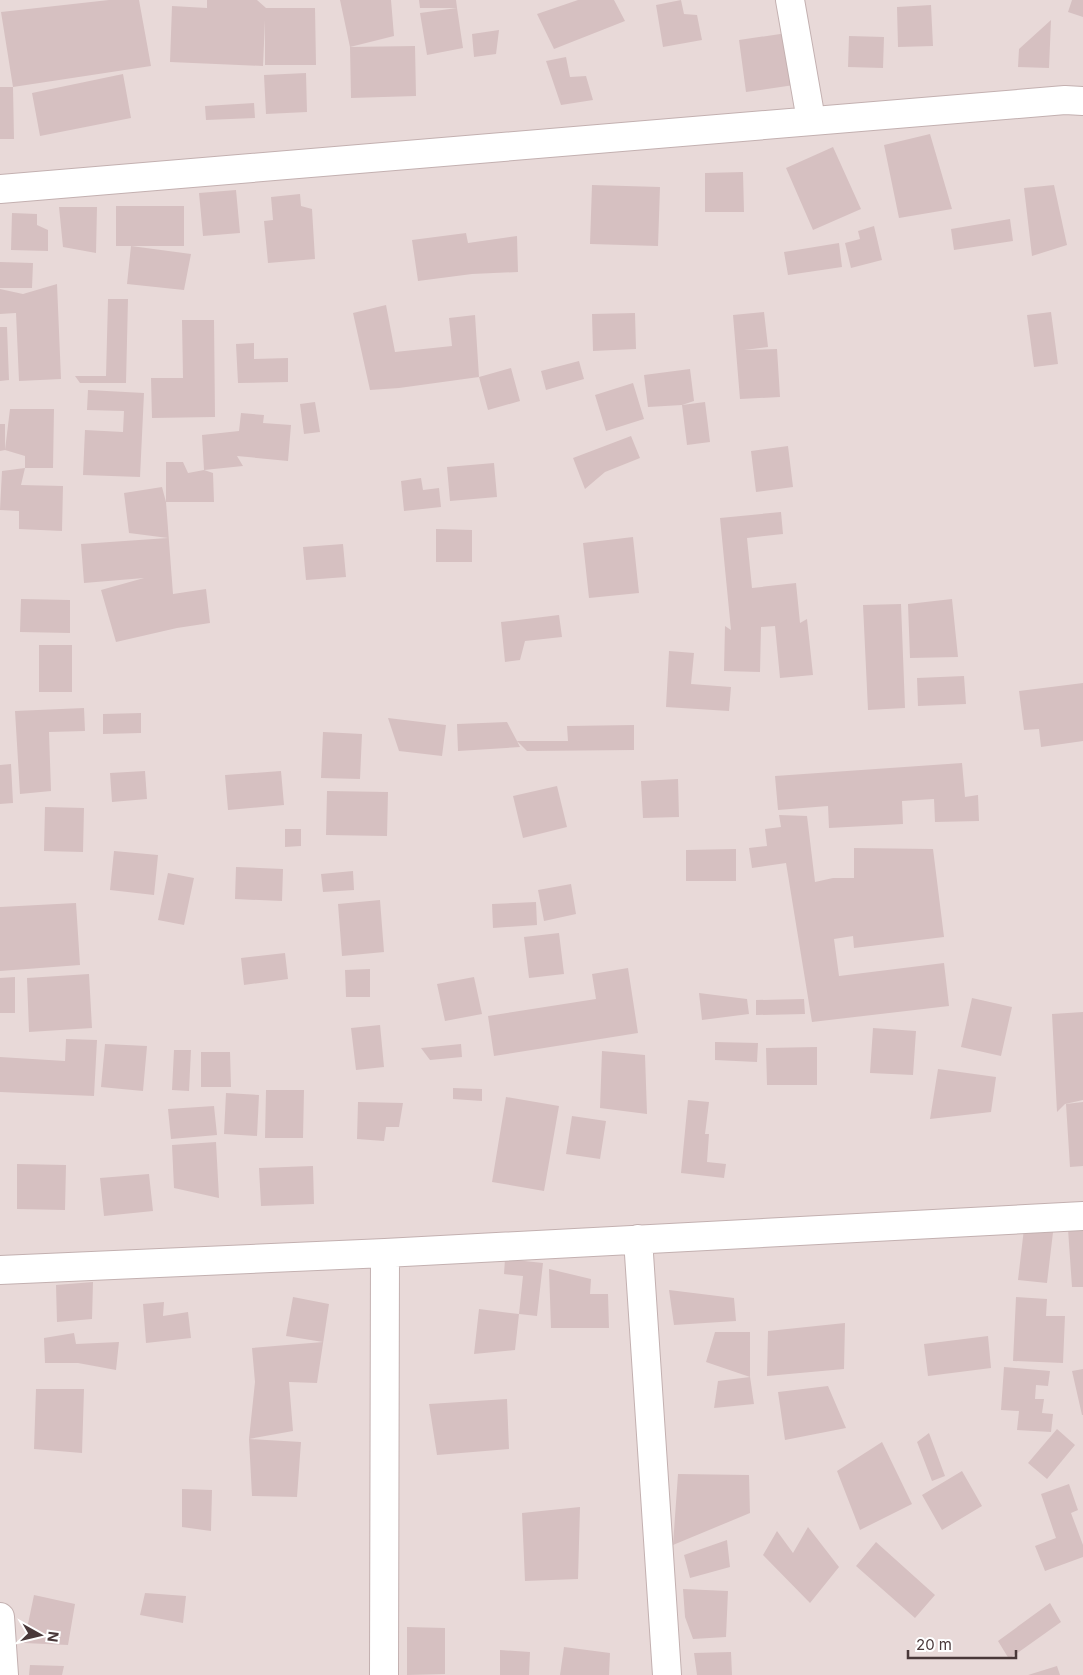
<svg xmlns="http://www.w3.org/2000/svg" width="1083" height="1675" viewBox="0 0 1083 1675" font-family="Inter,sans-serif">
<style>
.residential{fill:#e8d9d8}
.building{fill:#d6c0c1}
.lines{fill:none;stroke-linecap:round;stroke-linejoin:round}
.street-casing{stroke:#c3b0b0;stroke-width:30}
.street{stroke:#fff;stroke-width:28}
</style>
<rect width="100%" height="100%" fill="#f5ebea"/>
<path class="residential" d="M0,0h1083v1675h-1083z"/>
<path class="building" d="M109,0h30l12,66 -138,21 -12,-75z
M207,0h50l9,8h49l1,57h-51v-45l-2,46 -93,-4 2,-56 35,2z
M340,0h51l3,36 -44,11 65,-1 1,50 -65,2 -1,-51z
M419,0h37l1,8h-37z
M578,0h36l11,21 -71,28 -17,-35z
M681,0l3,14 13,1 5,25 -39,7 -7,-42z
M1072,0h11v17l-15,-5z
M931,5l2,41 -35,1 -1,-40z
M457,8l6,40 -36,7 -7,-42z
M1051,20l-2,48 -31,-1 1,-18z
M499,30l-3,24 -22,3 -2,-23z
M787,33l7,52 -48,7 -7,-52z
M849,36l35,1 -1,31 -35,-1z
M566,57l4,20 16,-1 7,24 -32,5 -15,-44z
M306,73l1,39 -41,2 -2,-39z
M123,74l8,44 -91,18 -8,-43z
M0,87h13l1,52h-14z
M254,103l1,15 -49,2 -1,-14z
M930,134l22,75 -53,9 -15,-73z
M833,147l28,62 -48,21 -27,-62z
M743,172l1,40h-39v-39z
M592,185l68,2 -2,59 -68,-2z
M1054,185l13,60 -35,11 -8,-68z
M236,190l4,43 -37,3 -4,-43z
M300,194l1,12 11,3 3,50 -47,4 -4,-42 9,-1 -2,-23z
M116,206h68v40h-68z
M59,207h38l-1,46 -33,-6z
M12,213l25,1v11l11,5v21l-37,-1z
M1010,219l3,22 -59,9 -3,-21z
M874,226l8,34 -31,8 -6,-25 15,-4 -2,-8z
M466,233l2,10 49,-7 1,36 -46,2 -54,7 -6,-41z
M839,243l3,24 -54,8 -4,-23z
M131,246l60,8 -7,36 -57,-6z
M0,262l33,1 -1,25h-32z
M57,284l4,95 -42,2 -3,-68 -16,1v-25l23,5z
M108,299h20l-2,84h-46l-5,-7h31z
M386,305l9,47 57,-6 -3,-28 26,-3 4,62 -80,11 -29,2 -17,-77z
M764,312l4,35 -24,3 33,-1 3,48 -40,2 -7,-84z
M1051,312l7,52 -24,3 -7,-52z
M635,313l1,36 -43,2 -1,-37z
M182,320h32l1,97 -63,1 -1,-40h32z
M0,327h7l2,53 -9,1z
M254,343v16l34,-1v24l-50,1 -2,-39z
M579,361l5,18 -38,11 -5,-19z
M511,368l9,33 -32,9 -9,-33z
M690,369l4,32 -12,4 23,-3 5,40 -23,3 -5,-40 -34,2 -4,-32z
M633,383l11,36 -38,12 -11,-36z
M88,390l56,3 -4,84 -57,-2 2,-45 38,2 1,-21 -37,-1z
M315,402l5,30 -16,2 -4,-30z
M10,409h44l-1,59h-28v-12l-20,-6z
M241,413l23,2 -1,8 28,2 -3,36 -51,-5 6,10 -39,4 9,3 1,29h-48v-40h17l5,11 16,-3 -2,-35 37,-4z
M0,424h5v26l-5,1z
M631,436l9,22 -35,14 -20,17 -12,-31z
M788,446l5,41 -37,5 -5,-41z
M494,463l3,34 -47,4 -3,-34z
M25,468l-4,17 42,1 -1,45 -43,-2v-18l-19,-1 2,-39z
M421,478l2,12 16,-2 2,19 -37,4 -3,-30z
M162,487l4,15 7,92 33,-5 4,34 -33,5 -61,14 -15,-52 43,-12 -60,5 -3,-39 87,-6 -39,-5 -5,-40z
M781,512l2,22 -36,4 5,50 44,-5 4,40 7,-4 6,56 -33,3 -5,-52 -14,1 -1,45 -36,-1 1,-45 6,4 -11,-112z
M436,529l36,1v32h-36z
M633,537l6,56 -50,5 -6,-55z
M343,544l3,33 -40,3 -3,-33z
M21,599l49,1v33l-50,-1z
M952,599l6,58 -48,1 -2,-54z
M901,604l4,104 -37,2 -5,-105z
M559,615l3,22 -37,4 -5,19 -15,2 -4,-40z
M39,645h33v47h-33z
M669,651l25,2 -3,31 40,3 -2,24 -63,-4z
M964,676l2,28 -48,2 -1,-28z
M1083,683v58l-42,6 -2,-18 -15,1 -5,-39z
M84,708l1,23 -36,1 2,59 -31,3 -5,-83z
M141,713v20l-38,1v-20z
M388,718l58,7 -4,31 -43,-5z
M507,722l10,19h51l-1,-15 67,-1v25l-107,1 -10,-10 3,6 -62,4 -1,-27z
M323,732l39,2 -2,45 -39,-1z
M962,763l3,34 13,-2 1,26 -44,1 -1,-23 -32,2 1,23 -74,4 -1,-22 -50,4 -3,-34z
M11,764l2,39 -13,1v-39z
M145,771l2,28 -35,3 -2,-29z
M281,771l3,34 -56,5 -3,-35z
M678,779l1,38 -36,1 -2,-37z
M557,786l10,41 -44,11 -10,-42z
M327,791l61,1 -1,44 -61,-1z
M45,807l39,1 -1,44 -39,-1z
M779,815l28,1 8,66 18,-4h21v-30l79,1 11,88 -90,11 -1,-12 -19,3 5,37 105,-13 5,43 -137,16 -26,-159 -34,5 -3,-20 18,-2 -2,-17 16,-2z
M285,829h16v17l-16,1z
M736,849v32h-50v-31z
M114,851l44,4 -4,40 -44,-5z
M236,867l47,2 -1,32 -47,-2z
M353,871l1,19 -31,2 -2,-18z
M168,873l26,5 -10,47 -26,-5z
M571,884l5,30 -32,7 -6,-31z
M380,900l4,52 -42,4 -4,-52z
M536,902l1,23 -44,3 -1,-24z
M76,903l4,62 -80,6v-64z
M559,933l5,41 -35,4 -5,-41z
M285,953l3,26 -44,6 -3,-27z
M628,968l10,65 -144,23 -6,-40 108,-17 -4,-25z
M370,969v28h-24l-1,-27z
M89,974l3,54 -63,4 -2,-54z
M15,977v36h-15v-35z
M474,977l8,37 -37,7 -8,-37z
M699,993l48,6 2,15 -47,6z
M972,998l40,9 -11,49 -40,-9z
M804,999l1,15 -49,1v-15z
M1083,1012v88l-18,4 -8,8 -5,-98z
M380,1025l4,42 -28,3 -5,-42z
M873,1028l43,3 -3,44 -43,-2z
M66,1039l31,1 -3,56 -94,-4v-35l65,4z
M715,1042l43,1 -1,19 -42,-2z
M105,1044l42,2 -4,45 -42,-4z
M461,1044l1,13 -32,3 -9,-12z
M817,1047v38h-50l-1,-37z
M174,1050h17l-2,41 -17,-1z
M602,1051l43,4 2,59 -47,-6z
M201,1052h29l1,35h-30z
M938,1069l58,8 -5,35 -61,7z
M453,1088l29,1v12l-29,-2z
M266,1090h38l-1,48h-38z
M226,1093l33,2 -2,41 -33,-2z
M506,1097l53,9 -15,85 -52,-9z
M688,1100l21,2 -4,32h4l-2,28 19,2 -2,14 -43,-5z
M358,1102l45,1 -4,24h-13l-2,14 -27,-2z
M1083,1102v64l-13,1 -4,-63z
M214,1106l3,29 -46,4 -3,-30z
M572,1116l34,5 -6,38 -34,-5z
M216,1142l3,56 -45,-10 -2,-43z
M17,1164l49,1 -1,45 -48,-1z
M313,1166l1,38 -53,2 -2,-38z
M149,1174l4,37 -49,5 -4,-38z
M1025,1220l29,4 -7,59 -29,-3z
M1083,1228v59h-11l-4,-58z
M505,1259l38,4 -6,53 -18,-2 4,-38 -19,-2z
M549,1269l42,10 -1,15h18l1,34h-58z
M93,1282l-1,37 -35,3 -1,-37z
M669,1290l65,8 2,23 -62,4z
M293,1297l36,7 -12,79 -28,-1 4,49 -44,8 52,3 -4,55 -45,-1 -3,-57 6,-57 -3,-34 71,-6 -37,-6z
M1016,1297l31,2 -1,17h19l-2,47 -50,-2z
M164,1302l-1,14 25,-4 3,26 -45,5 -3,-39z
M479,1309l40,5 -4,36 -41,4z
M845,1323l-1,46 -77,7 1,-45z
M715,1332h35v45l4,27 -40,4 4,-27 32,-4 -44,-15z
M74,1333l2,11 43,-2 -3,28 -38,-7h-33l-1,-25z
M988,1336l3,32 -63,8 -4,-32z
M1004,1367l46,4 -2,15 -12,-1 -1,14h9l-2,14 11,1 -2,18 -34,-2 2,-19 -18,-1z
M1083,1369v46h-1l-10,-44z
M828,1386l18,42 -61,12 -7,-48z
M36,1389h48l-2,64 -48,-4z
M507,1399l2,50 -72,6 -8,-51z
M1057,1429l18,16 -28,34 -19,-16z
M929,1433l16,43 -13,5 -15,-39z
M882,1442l30,62 -52,26 -23,-59z
M962,1471l20,35 -40,24 -20,-35z
M678,1474l71,1 1,38 -77,32z
M1069,1484l9,26 -7,3 12,32v12l-38,14 -10,-25 21,-8 -15,-44z
M182,1489l30,1 -1,41 -29,-4z
M580,1507l-2,72 -53,2 -3,-68z
M808,1527l31,40 -29,36 -47,-48 14,-24 16,22z
M727,1540l3,27 -40,11 -6,-23z
M876,1542l59,53 -20,23 -59,-52z
M683,1589l45,2 -2,46 -33,2 -8,-22z
M145,1593l41,3 -3,27 -43,-8z
M34,1595l41,9 -7,41 -44,-2z
M1050,1603l11,19 -52,37 -11,-18z
M407,1627l38,1v46l-38,1z
M564,1647l46,6 -1,22h-49z
M500,1650l30,2 -1,23h-29z
M731,1652l1,23h-35l-3,-22z
M30,1665l34,1 -2,9h-33z
M1057,1666l3,9h-32z"/>
<g class="lines">
<defs>
<path id="street" d="M790,0l21,120
M0,189l1065,-89 18,1
M638,1239l29,436
M0,1270l385,-17 698,-37
M0,1617l4,58
M384,1675l1,-422"/>
</defs>
<use href="#street" class="street-casing"/>
<use href="#street" class="street"/>
</g>
<g transform="translate(40 1635) rotate(98)" stroke="#ffffff" stroke-width="4" paint-order="stroke">
<path d="M0-4L9 19L0 12L-9 19Z" fill="#493839"/>
<text y="-8" font-size="14" font-weight="bold" text-anchor="middle" fill="#493839">N</text>
</g>
<path d="M908 1650v8h108v-8" fill="none" stroke="#493839" stroke-width="2.5"/>
<text x="916" y="1650" font-size="15" fill="#493839" stroke="#ffffff" stroke-width="4" paint-order="stroke">20 m</text>
</svg>
